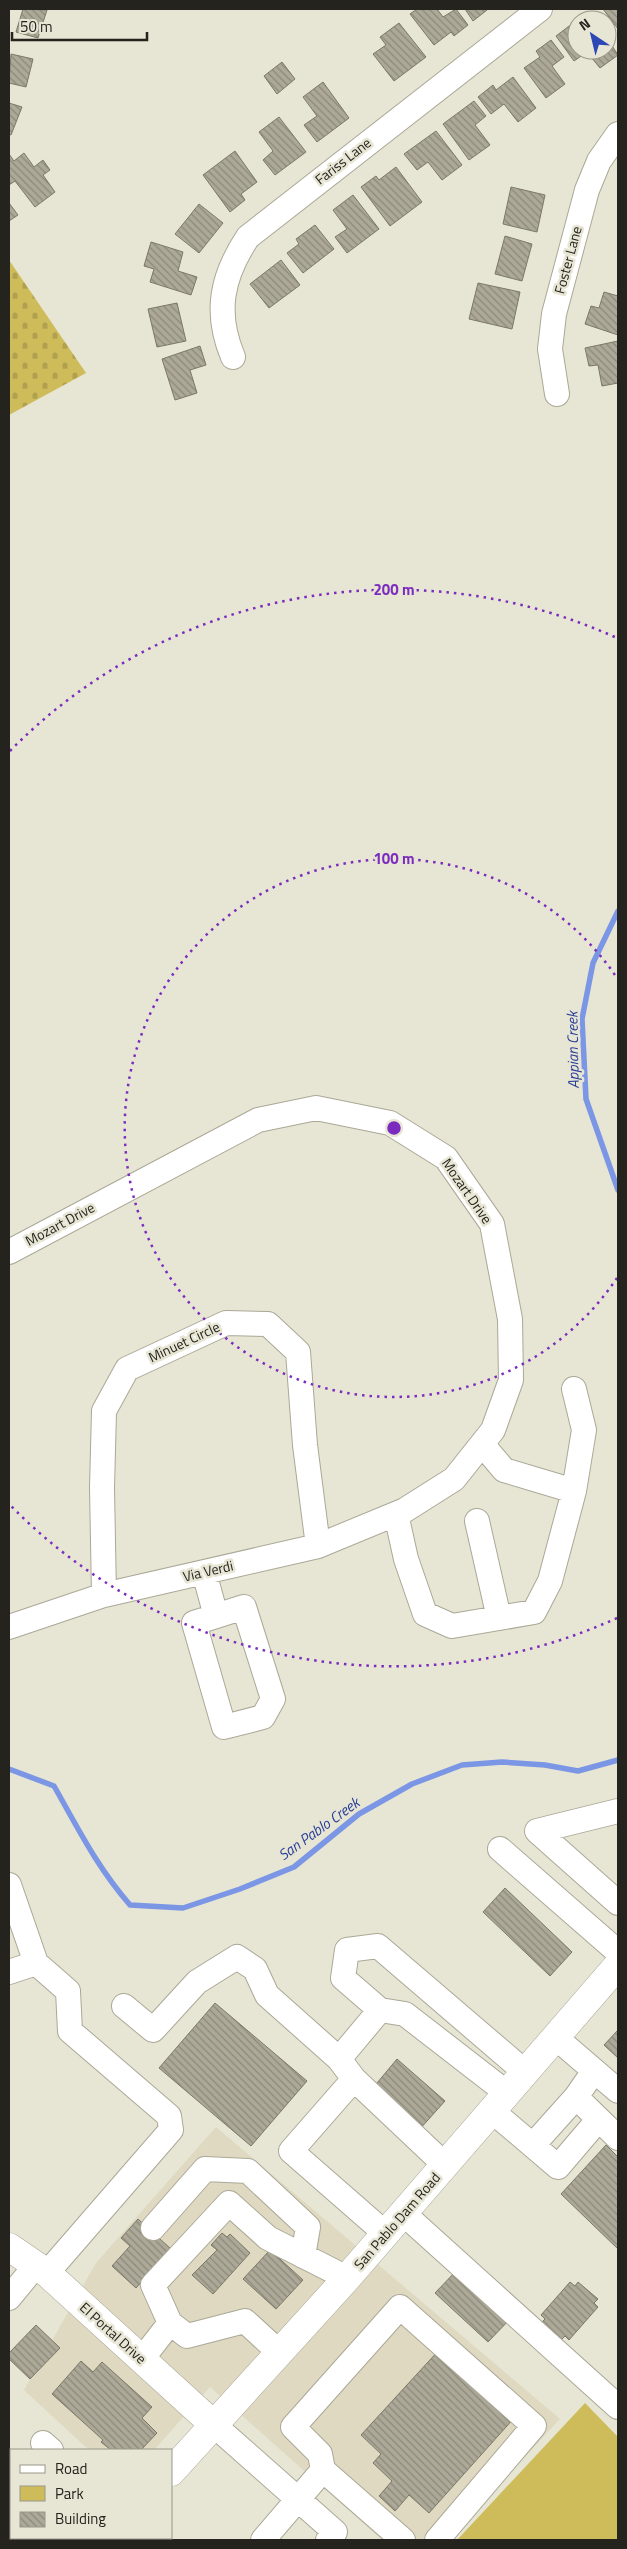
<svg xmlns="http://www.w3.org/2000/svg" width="627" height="2549" viewBox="0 0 627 2549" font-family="'Titillium Web',sans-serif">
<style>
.built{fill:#ded9c0}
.green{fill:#cebc5b}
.cemetery{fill:url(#cemetery-stones)}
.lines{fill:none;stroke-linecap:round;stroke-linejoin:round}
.stream{stroke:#7a96e5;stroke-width:5.5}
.building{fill:url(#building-back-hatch);stroke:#7b7868}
.minor-casing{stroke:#aba897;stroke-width:26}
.major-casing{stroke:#aba897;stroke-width:29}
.minor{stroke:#fff;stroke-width:24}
.major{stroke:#fff;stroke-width:28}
.ring{fill:none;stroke:#7b2cbf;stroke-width:2.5;stroke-dasharray:2.5 5}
.labels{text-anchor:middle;stroke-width:5;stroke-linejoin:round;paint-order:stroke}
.street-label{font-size:14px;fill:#25231d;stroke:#e7e5d3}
.water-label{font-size:15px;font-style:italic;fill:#293e9a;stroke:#e7e5d3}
.centre{fill:#7b2cbf;stroke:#e7e5d3;stroke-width:2.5}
.ring-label{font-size:15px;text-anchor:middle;font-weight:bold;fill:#7b2cbf;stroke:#e7e5d3;stroke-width:5;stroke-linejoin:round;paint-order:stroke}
</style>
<defs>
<pattern id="cemetery-stones" width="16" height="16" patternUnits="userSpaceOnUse" patternTransform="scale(1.25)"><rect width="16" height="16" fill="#cebc5b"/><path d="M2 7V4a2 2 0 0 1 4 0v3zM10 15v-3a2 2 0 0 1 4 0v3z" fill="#b1a14f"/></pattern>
<pattern id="building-back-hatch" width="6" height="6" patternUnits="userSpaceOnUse" patternTransform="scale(1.25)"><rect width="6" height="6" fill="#aca998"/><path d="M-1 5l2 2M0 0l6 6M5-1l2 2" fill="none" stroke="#8c897b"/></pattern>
</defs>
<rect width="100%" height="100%" fill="#e7e5d3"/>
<path class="built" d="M216,2127l344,292 -113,121h-65l-172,-153 -56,63h-65l-65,-60 72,-127z"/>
<path class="green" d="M585,2403l33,34v103h-161z"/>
<path class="cemetery" d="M9,260l77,113 -77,42z"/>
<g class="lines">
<path class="stream" d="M618,911l-25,52 -11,56 4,80 32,91
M9,1769l45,17c25,44 43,81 76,119l53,3 57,-19 54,-22 65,-53 53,-30 50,-19 40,-3 43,3 33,6 40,-11"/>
</g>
<path class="building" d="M23,9l24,1 -9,28 -22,-6z
M417,9h20l6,8 13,-8 12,16 -14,11 -3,-4 -17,13 -24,-31z
M465,9h21l1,1 -14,11z
M603,9h15v20z
M588,12l6,8h-16z
M577,20v30h30v-12l11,17 -18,13 -13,-16 -13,9 -18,-25z
M399,23l27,34 -32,24 -21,-27 13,-9 -6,-8z
M551,40l13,17 -12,9 13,18 -19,14 -22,-30 16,-11 -4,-6z
M11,54l22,5 -7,28 -17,-4z
M282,62l13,17 -18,15 -13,-18z
M513,77l23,31 -18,14 -14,-18 -13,10 -13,-17 15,-12 3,5z
M323,82l26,36 -32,24 -13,-17 13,-9 -14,-19z
M474,101l12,15 -11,9 15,20 -21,15 -26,-36z
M9,103l13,4 -11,28 -2,-1z
M279,117l27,35 -31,23 -12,-15 10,-9 -14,-19z
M436,131l26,34 -20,15 -14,-18 -11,8 -13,-16z
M235,151l22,31 -16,12 4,6 -15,12 -27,-37z
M24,153l10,14 9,-7 7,10 -7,5 12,17 -20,15 -20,-26 -6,4v-31l5,7z
M396,167l26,35 -32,24 -29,-39 15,-11 3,4z
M511,187l34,8 -8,37 -34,-8z
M353,195l26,34 -32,24 -12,-16 12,-8 -14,-19z
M9,203l9,12 -9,6z
M199,204l24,19 -24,30 -24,-19z
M315,225l19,24 -31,24 -16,-20 12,-9 -3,-5z
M505,236l27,8 -10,37 -27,-7z
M151,242l32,10 -5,19 19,6 -6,18 -41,-13 4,-13 -10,-3z
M281,260l19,25 -31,23 -19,-24z
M478,283l42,9 -8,37 -43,-10z
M604,292l14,4v39l-33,-11 6,-18 8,2z
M177,303l9,38 -29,6 -9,-38z
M618,341v42l-16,3 -4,-21 -9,1 -4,-18z
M200,346l6,19 -16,5 7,23 -22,7 -13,-41z
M505,1888l67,64 -22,24 -67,-64z
M215,2003l92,78 -56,65 -92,-78z
M618,2030v28l-14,-13z
M397,2059l48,42 -26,29 -47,-41z
M606,2145l12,12v92l-57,-55z
M138,2219l33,30 -35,39 -24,-22 18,-20 -9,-8z
M222,2233l5,4 3,-3 20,19 -37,41 -21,-19 25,-25 -6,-5z
M270,2250l33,30 -27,29 -33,-30z
M458,2269l53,49 -23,24 -53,-49z
M570,2282l5,4 3,-4 20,17 -4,4 4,4 -29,33 -4,-4 -4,4 -20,-17 4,-4 -4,-4z
M36,2325l24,23 -30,31 -21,-20v-6z
M440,2349l75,68 -86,96 -20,-18 -14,16 -16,-15 13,-15 -19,-18 8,-9 -20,-19z
M81,2361l12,11 9,-10 50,45 -10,11 15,15 -16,17h-30l-10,-8 2,-2 -51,-46z
M11,2495v43h6l-2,2h-6v-42z"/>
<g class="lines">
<defs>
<path id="minor" d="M233,357c-19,-45 -11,-81 15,-120l292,-228
M557,394l-7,-45 4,-35 33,-124 12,-29 19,-27
M9,1252l249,-132 58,-12 74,15 56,35 46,66 18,95 1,61 -18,50 -39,49 -49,31 -87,36 -214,49 -95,32
M482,1444l22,26 70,21 10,-61 -10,-41
M396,1514l10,45 19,55 27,12 82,-14 16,-31 24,-90
M477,1521l22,97
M204,1572l12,44 -22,7 30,104 39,-10 10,-18 -29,-92 -28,9
M104,1595l-2,-107 2,-77 23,-42 99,-46 42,1 30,28 7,93 13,101
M618,1811l-81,20 81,72
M500,1849l118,103
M9,1885l27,78
M9,1972l27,-9 32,28 2,40 99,85 2,14 -124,143
M124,2006l29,24 44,-48 40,-25 18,12 12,26 72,64 15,20
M555,2037l63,54
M339,2059l41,-49
M594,2071l-18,26 42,41
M507,2093l-102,-79 -25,-4 -37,-32 4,-28 31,-4 147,126
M492,2111l66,56 40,-47
M533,2145l43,-48
M404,2214l214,193
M153,2228l52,-59 43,2 60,56 -5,29
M386,2234l-95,-83 63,-72 91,86
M9,2298l27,-33
M170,2323l-17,-38 76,-82 39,35 79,40
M142,2359l28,-36 17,13 58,-15 35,32
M214,2425l121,107 -7,8
M43,2443l8,7
M49,2540l3,-2
M263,2540l60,-70
M403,2540l-80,-70 -3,-16 -27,-27 107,-120 134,119 -97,114"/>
<path id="major" d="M9,2247l38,26 167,152
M171,2472l176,-194 271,-313
M111,2540l2,-2"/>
</defs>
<use href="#minor" class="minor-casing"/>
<use href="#major" class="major-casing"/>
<use href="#minor" class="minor"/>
<use href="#major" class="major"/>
</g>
<g class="ring">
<path d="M617 1278A269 269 0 1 1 617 978"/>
<path d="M617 1618A538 538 0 0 1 10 1505M10 751A538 538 0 0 1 617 638"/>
</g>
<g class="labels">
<g class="street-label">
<text transform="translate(343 161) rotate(-38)" y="5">Fariss Lane</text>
<text transform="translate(568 260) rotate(-75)" y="5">Foster Lane</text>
<text transform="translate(467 1191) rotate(55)" y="5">Mozart Drive</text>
<text transform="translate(60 1224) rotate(-28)" y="5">Mozart Drive</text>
<text transform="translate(184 1342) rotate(-25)" y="5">Minuet Circle</text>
<text transform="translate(208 1571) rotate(-13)" y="5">Via Verdi</text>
<text transform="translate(397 2221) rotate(-49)" y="5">San Pablo Dam Road</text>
<text transform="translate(113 2333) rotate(42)" y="5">El Portal Drive</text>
</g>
<g class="water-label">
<text transform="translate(573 1050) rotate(-91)" y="5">Appian Creek</text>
<text transform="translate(319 1829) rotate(-36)" y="5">San Pablo Creek</text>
</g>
</g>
<circle cx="394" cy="1128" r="8" class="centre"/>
<g class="ring-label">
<text x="394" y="595">200 m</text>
<text x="394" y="864">100 m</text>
</g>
<rect width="627" height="2549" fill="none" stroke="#25231d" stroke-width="20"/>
<rect x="10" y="2449" width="162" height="90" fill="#e7e5d3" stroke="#99978a"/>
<rect x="20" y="2465" width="25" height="8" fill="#ffffff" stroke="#99978a"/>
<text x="55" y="2474" font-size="15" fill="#25231d">Road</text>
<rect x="20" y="2486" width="25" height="15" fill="#cebc5b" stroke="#99978a"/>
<text x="55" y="2499" font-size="15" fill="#25231d">Park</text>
<rect x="20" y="2512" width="25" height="15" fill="url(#building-back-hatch)" stroke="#99978a"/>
<text x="55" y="2524" font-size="15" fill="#25231d">Building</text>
<g transform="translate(592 35) rotate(325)"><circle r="24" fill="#e7e5d3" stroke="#99978a"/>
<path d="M0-4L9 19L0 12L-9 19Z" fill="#2e47b7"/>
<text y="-8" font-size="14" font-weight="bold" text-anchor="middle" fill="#25231d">N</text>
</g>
<path d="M12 32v8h135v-8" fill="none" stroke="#25231d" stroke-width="2.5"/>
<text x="20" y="32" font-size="15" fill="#25231d" stroke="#e7e5d3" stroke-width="4" paint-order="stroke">50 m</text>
</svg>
